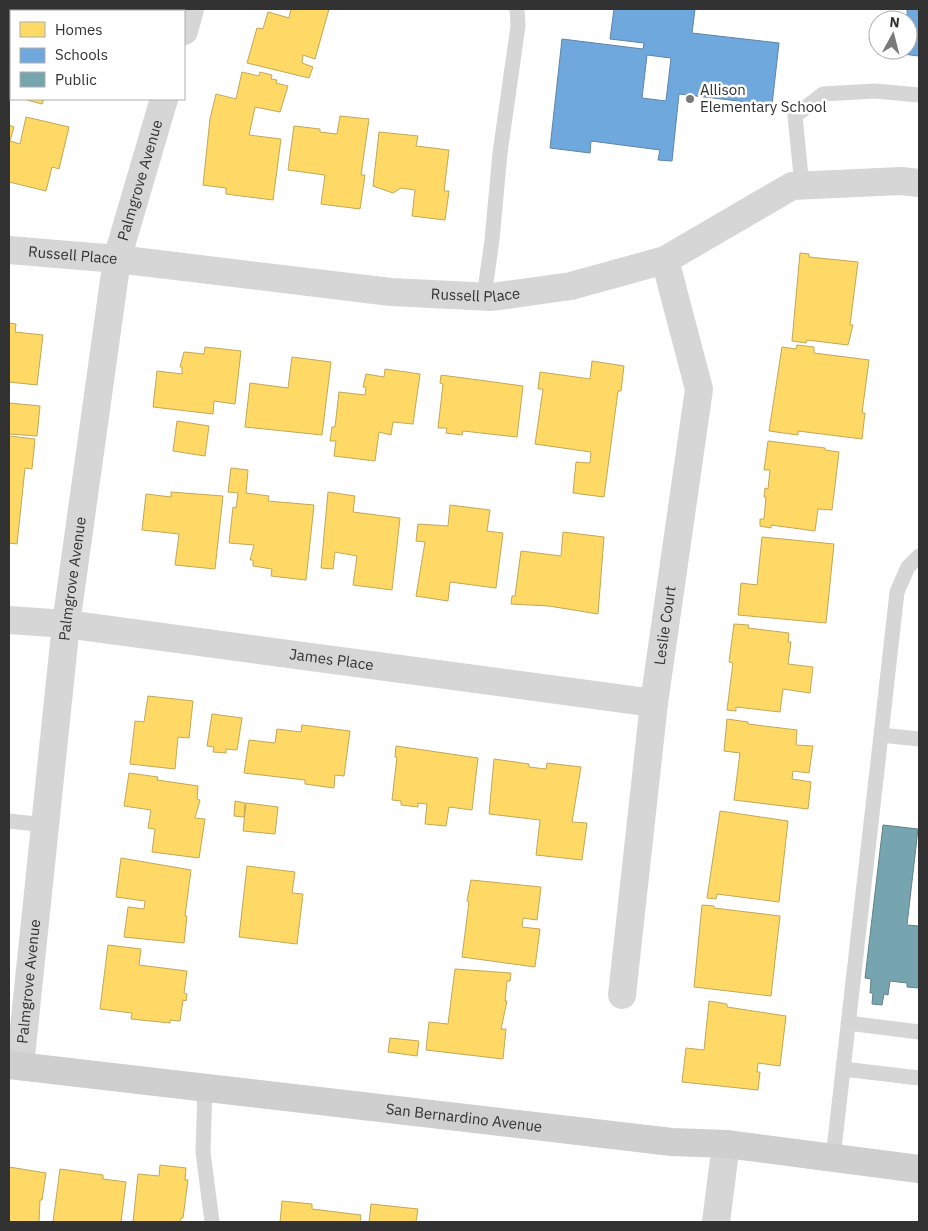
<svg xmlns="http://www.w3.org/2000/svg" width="928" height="1231" viewBox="0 0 928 1231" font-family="'IBM Plex Sans',sans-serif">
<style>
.homes{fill:#ffd966;stroke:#c2a756}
.schools{fill:#6fa8dc;stroke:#5d85a9;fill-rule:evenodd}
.public{fill:#76a5af;stroke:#62828a}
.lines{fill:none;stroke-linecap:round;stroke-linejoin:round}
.lane{stroke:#d6d6d6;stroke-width:15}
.street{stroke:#d6d6d6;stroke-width:28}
.secondary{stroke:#cfcfcf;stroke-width:28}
.poi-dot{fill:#7a7a7a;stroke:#fff;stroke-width:2}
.labels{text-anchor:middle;stroke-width:5;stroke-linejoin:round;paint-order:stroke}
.poi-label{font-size:15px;fill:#323232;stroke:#fff;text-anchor:start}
.street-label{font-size:15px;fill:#323232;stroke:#fff}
</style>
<rect width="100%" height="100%" fill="#fff"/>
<path class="homes" d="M46,9h21l-1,2z
M291,9h38l-14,50 -12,-4 -1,8 11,4 -4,11 -62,-15 10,-35 6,1 5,-17 21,6z
M9,34h2v22l-2,-1z
M242,72l17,4 1,-4 12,3 -1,4 6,1 -1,3 12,3 -8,26 -25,-5 -6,28 32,4 -8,61 -47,-6v-6l-23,-3 7,-66 6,-25 20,5z
M23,99h21l-2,5z
M340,116l29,3 -8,56h4l-5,34 -39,-5 4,-29 -37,-5 6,-44 26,3v3l17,2z
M26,117l43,10 -10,42 -7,-2 -6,24 -37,-9v-57l5,2 -4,14 10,3z
M379,132l39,4 -2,10 33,4 -5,41h5l-4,29 -33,-4 3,-26 -14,-2 -8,5 -20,-7z
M800,253l9,1v3l49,5 -8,63h3l-5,20 -41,-5 -1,3 -14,-2z
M9,323l7,1 -1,8 28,3 -6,50 -28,-3z
M797,345l17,2v6l55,7 -7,53h3l-3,26 -64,-8v4l-29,-4 13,-84 14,2z
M205,347l36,4 -6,53 -21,-3 -1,13 -60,-7 4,-36 25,3v-7h-2l4,-15 20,2z
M292,357l39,5 -9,73 -77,-8 5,-44 38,5z
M592,361l32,5 -3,25h-3l-14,106 -31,-4 3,-31 14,1 1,-11 -56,-8 8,-55h-5l2,-17 50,7z
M385,369l35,5 -7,50 -20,-2 -2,13 -12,-3 -4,29 -41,-5 2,-15h-6l2,-14h3l4,-35 26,3 1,-8h-3l3,-13 18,3z
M441,375l82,11 -6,51 -54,-6 -1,4 -16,-2 1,-5h-9l5,-44 -3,-1z
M9,403l31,3 -3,30 -28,-2z
M177,421l32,5 -4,30 -32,-5z
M9,436l26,3 -3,30 -7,-1 -8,76 -8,-1z
M768,441l57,7v2l14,2 -7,58 -14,-1 -3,22 -44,-6v3l-11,-2v-7h4l2,-22h-2l1,-9 3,1 2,-19h-6z
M231,468l17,2 -2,23 23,3 -1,5 46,4 -8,75 -35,-4 1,-7 -19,-3v-6h-3l4,-15 -25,-2 4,-36 3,1 2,-15 -10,-1z
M171,492l52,4 -8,73 -40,-4 4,-31 -37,-4 4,-36 25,3z
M328,492l27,4 -2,16 47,6 -8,72 -39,-5 4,-29 -22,-4 -2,17 -12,-1z
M450,505l40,5 -3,21 16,2 -7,55 -46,-6 -2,19 -32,-5 9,-54 -9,-1 2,-17 30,2z
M563,532l41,5 -6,77 -49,-8 -38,-2 1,-8h3l6,-45 40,5z
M762,537l72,7 -8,79 -88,-8 3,-32 16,2z
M734,624l15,1 -1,3 41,5 -1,9h3l-3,22 25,3 -3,26 -27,-4 -3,23 -44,-5v4l-9,-1 6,-47 -4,-1z
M148,696l45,5 -4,37 -11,-1 -3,32 -45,-5 5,-43 9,1z
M212,714l30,4 -5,32 -11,-1v4l-13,-1 1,-5 -7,-1z
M727,719l21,3v2l49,6 -1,15 17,1 -4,27 -16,-2 -1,8 19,3 -3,27 -74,-9 6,-47 -16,-2z
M302,725l48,6 -6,45 -9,-1 -1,13 -29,-4v-4l-61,-7 5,-33 26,3 2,-14 24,3z
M396,746l82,12 -6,52 -23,-3 -3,19 -21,-2 2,-20 -9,-1v4l-17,-2v-4l-9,-1 5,-43h-2z
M494,759l35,5v3l17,2 1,-6 34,4 -9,55 15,1 -5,37 -46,-5 4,-35 -51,-6z
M129,773l29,4 -1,3 41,6 -1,13 3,1 -5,18 10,1 -6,39 -47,-6 3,-23 -7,-1 3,-18 -27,-4z
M235,801l10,2 -1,14 -10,-1z
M246,803l32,4 -3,27 -32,-3z
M720,811l68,10 -9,81 -62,-8 -1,5 -9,-1z
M121,858l70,12 -6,46h2l-3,27 -60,-6 4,-30 16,2 1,-8 -29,-4z
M247,866l48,6 -3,21 11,1 -6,50 -58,-7z
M471,880l70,7 -4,33 -14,-2 -1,9 18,2 -5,38 -73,-10 7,-55 -2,-1z
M702,905l12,1v2l66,8 -9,80 -77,-9z
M108,945l33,4 -2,16 48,6 -3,22 3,1 -1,7 -3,-1 -3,21 -10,-1v3l-39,-4 1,-6 -32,-4z
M455,969l56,4 -1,8h-3l-2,20h2l-6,28h5l-3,30 -77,-9 3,-28 19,2z
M709,1001l18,3v3l59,9 -6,50 -22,-3 -1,9h3l-2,18 -76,-8 4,-34 18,2z
M390,1038l29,3 -2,15 -29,-4z
M160,1165l26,3 -1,12h3l-5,38h-2l-1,4h-47l5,-48 21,2z
M9,1167l37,6 -4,27h-2l-1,22h-30z
M60,1169l43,6v4l23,3 -5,40h-68z
M282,1201l30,3v5l49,6 -1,7h-80z
M371,1204l47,5 -2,13h-47z"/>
<path class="schools" d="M614,9h81l-3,24 87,10 -7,62 -93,-11 -7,67 -14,-1 2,-10 -69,-9 -1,12 -40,-5 12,-109 81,10 1,-6 -34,-4zM647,55l24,3 -5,43 -24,-3z
M907,9h12v47l-17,-2v-4h6z"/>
<path class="public" d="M883,825l35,4 -11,96 12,1v62l-12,-1v-4l-17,-2 -2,14 -4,-1 -2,11 -10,-1 1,-11h-3l1,-14 -6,-1z"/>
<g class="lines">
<path class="lane" d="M802,186l-7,-70 28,-22 52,-3 44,4
M484,297l8,-57 8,-87 18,-127 -1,-17
M881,735l16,-143 11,-25 11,-11
M9,821l36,4
M848,1023l71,9
M843,1069l76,9
M205,1088l-2,64 9,70
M833,1158l48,-423 38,4"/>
<g class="street">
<path d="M184,31l6,-22"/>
<path id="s1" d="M9,250l108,9 274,33 101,5 79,-11 94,-26 127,-74 109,-5 18,2"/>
<path id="s2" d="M9,620l57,4 588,79"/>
<path id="s3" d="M622,995l32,-292 45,-314 -34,-129"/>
<path id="s4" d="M20,1066l46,-442 51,-365 47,-160"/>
<path d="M716,1222l10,-78"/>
</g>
<path class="secondary" id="s5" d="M9,1065l663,77 54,2 193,25"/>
</g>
<circle class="poi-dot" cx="690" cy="99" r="5"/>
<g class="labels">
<g class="poi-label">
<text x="700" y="95">Allison<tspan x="700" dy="17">Elementary School</tspan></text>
</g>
<g class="street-label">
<text dy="5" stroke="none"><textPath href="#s4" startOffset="895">Palmgrove Avenue</textPath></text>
<text dy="5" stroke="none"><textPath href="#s1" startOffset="64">Russell Place</textPath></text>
<text dy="5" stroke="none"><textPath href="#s1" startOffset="469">Russell Place</textPath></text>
<text dy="5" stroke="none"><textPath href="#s4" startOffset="490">Palmgrove Avenue</textPath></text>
<text dy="5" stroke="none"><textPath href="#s3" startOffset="372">Leslie Court</textPath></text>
<text dy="5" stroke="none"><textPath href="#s2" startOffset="325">James Place</textPath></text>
<text dy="5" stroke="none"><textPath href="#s4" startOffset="85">Palmgrove Avenue</textPath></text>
<text dy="5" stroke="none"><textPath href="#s5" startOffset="458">San Bernardino Avenue</textPath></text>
</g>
</g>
<rect width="928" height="1231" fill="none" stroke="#323232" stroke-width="20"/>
<rect x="10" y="10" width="175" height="90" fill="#ffffff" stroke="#adadad"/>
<rect x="20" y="22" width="25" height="15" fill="#ffd966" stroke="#adadad"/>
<text x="55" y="35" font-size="15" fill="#323232">Homes</text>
<rect x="20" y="48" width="25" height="15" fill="#6fa8dc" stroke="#adadad"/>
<text x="55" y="60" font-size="15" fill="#323232">Schools</text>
<rect x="20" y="72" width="25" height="15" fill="#76a5af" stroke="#adadad"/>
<text x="55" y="85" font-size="15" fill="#323232">Public</text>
<g transform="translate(893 35) rotate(7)"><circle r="24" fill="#ffffff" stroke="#adadad"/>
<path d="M0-4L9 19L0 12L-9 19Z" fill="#7a7a7a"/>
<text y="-8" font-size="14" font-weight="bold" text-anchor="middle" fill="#323232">N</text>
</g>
</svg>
